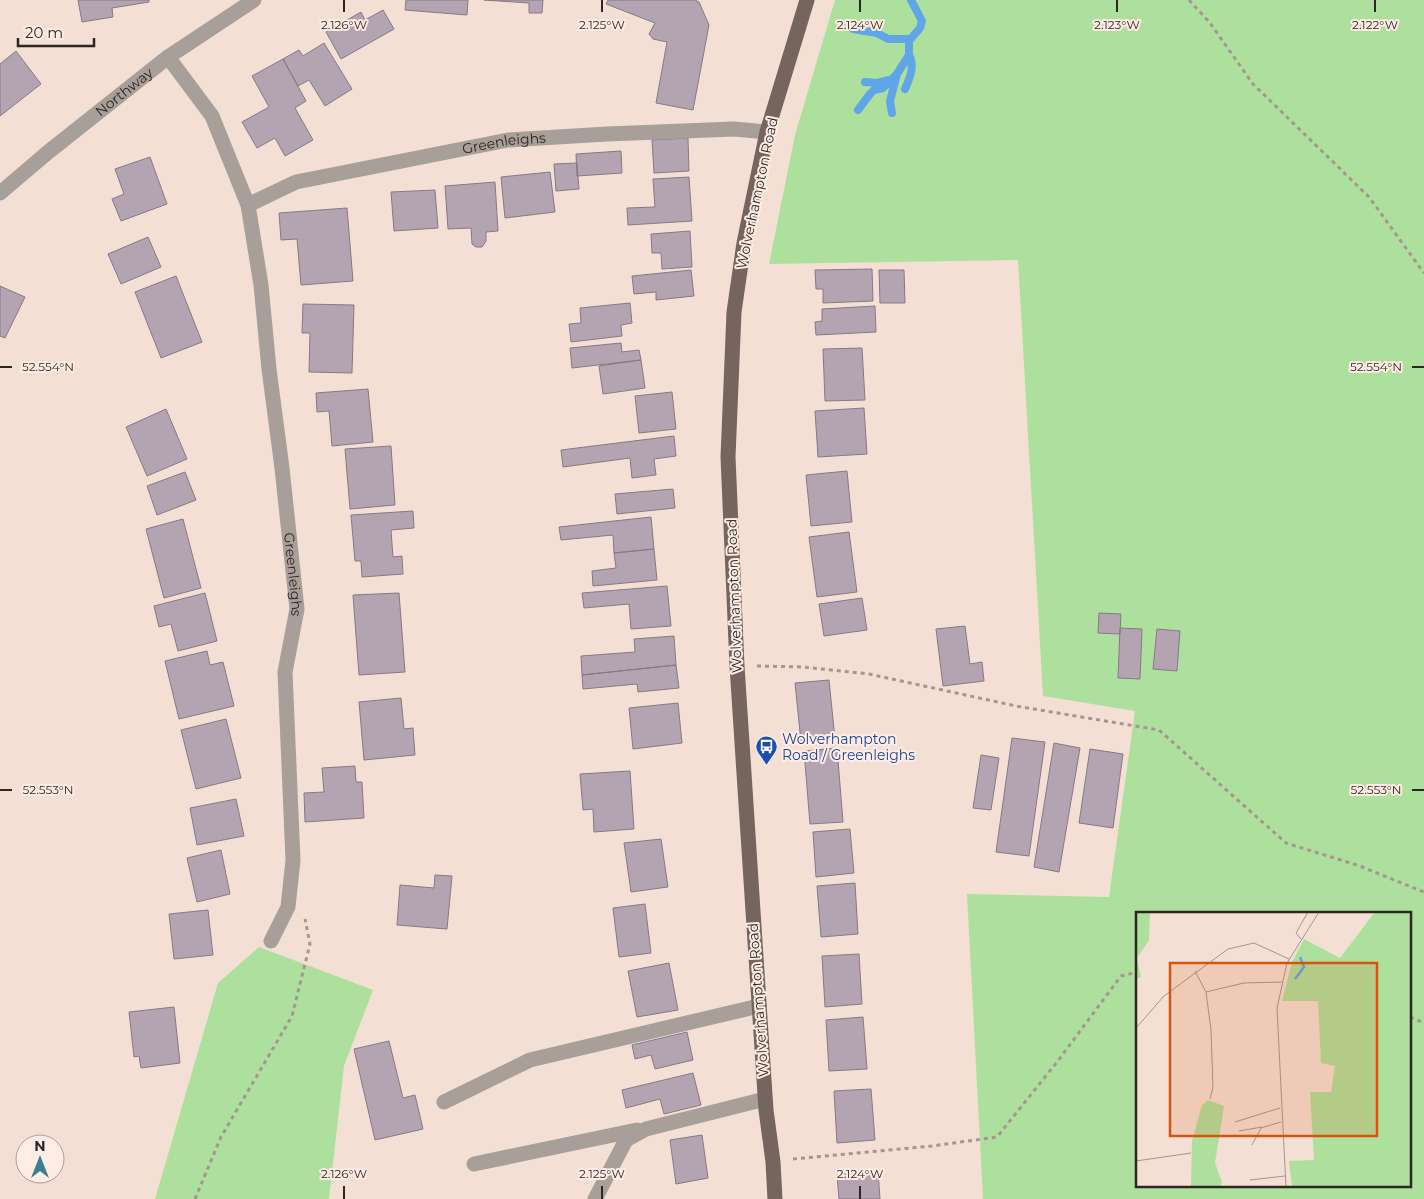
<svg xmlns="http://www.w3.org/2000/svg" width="1424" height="1199" viewBox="0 0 1424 1199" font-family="Montserrat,sans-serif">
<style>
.green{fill:#ade09d;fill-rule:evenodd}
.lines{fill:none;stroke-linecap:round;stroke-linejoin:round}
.stream{stroke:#5fa5e8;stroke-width:8}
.building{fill:#b4a4b2;stroke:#887886}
.path{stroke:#a6968e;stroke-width:3;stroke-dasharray:4 4;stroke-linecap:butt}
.minor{stroke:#a89e9a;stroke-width:15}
.major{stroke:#75655e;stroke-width:15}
.ticks{fill:none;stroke:#2e2622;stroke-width:2}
.labels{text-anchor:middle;stroke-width:4;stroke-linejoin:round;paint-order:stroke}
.street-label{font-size:14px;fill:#2e2622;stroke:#ffede5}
.transit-label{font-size:14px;fill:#164399;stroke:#ffede5;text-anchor:start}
.inset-river{fill:none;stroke:#5fa5e8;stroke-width:2.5}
.inset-road{fill:none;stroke:#a5958d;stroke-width:1}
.view{fill:#d5540e;fill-opacity:0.15;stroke:#d5540e;stroke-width:2.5}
.inset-edge{fill:none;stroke:#2e2622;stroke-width:2.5}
.ticks-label{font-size:12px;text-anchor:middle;fill:#2e2622;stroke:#ffede5;stroke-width:4;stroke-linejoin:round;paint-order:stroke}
</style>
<rect width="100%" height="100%" fill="#f4dfd5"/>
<path class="green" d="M835,0h589v1199h-441l-16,-305 142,3 26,-186 -92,-15 -25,-436 -249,4 26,-129zM1138,913h272v272h-272z
M259,947l114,43 -29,76 -15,133h-174l63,-216z"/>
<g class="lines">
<path class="stream" d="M853,29l24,4 11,6h22
M865,82l12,1 12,-3
M905,89c5,-11 10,-23 4,-34
M858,110l12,-16 4,-4 9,-2 14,-14 12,-19v-14l11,-13 2,-7 -11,-21
M892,113l-2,-12 7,-27"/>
</g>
<path class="building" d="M78,0h71v2l-37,6 1,9 -31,5z
M406,0h62l-1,15 -62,-5z
M484,0h59l-1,13h-13v-10z
M608,0h87l4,2 10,23 -16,85 -37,-7 11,-61 -14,-3 -4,-5 6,-11 -49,-19z
M383,10l11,19 -53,30 -15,-27 35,-20 4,8z
M324,43l28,46 -27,17 -16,-26 -11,6 -15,-27 16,-9 4,6z
M16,51l25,33 -41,32v-52z
M283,59l23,42 -11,7 18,32 -28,16 -10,-18 -18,10 -15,-26 27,-15 -17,-31z
M688,138l1,33 -35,2 -2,-33z
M621,151l1,22 -45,3 -1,-22z
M150,157l17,47 -46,17 -9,-22 12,-5 -9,-25z
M577,163l2,26 -23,2 -2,-27z
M550,172l5,40 -50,6 -4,-41z
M689,177l3,44 -64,4 -1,-17 28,-1 -2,-28z
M495,182l3,49 -12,1v9l-4,6h-6l-4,-3 -1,-16 -23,1 -3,-43z
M435,190l3,38 -44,3 -3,-39z
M347,208l6,73 -52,4 -4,-46 -16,1 -2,-27z
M690,231l2,36 -30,2 -1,-16h-9l-1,-19z
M148,237l13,30 -40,17 -13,-30z
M872,269l1,32 -50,2v-14h-7l-1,-19z
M691,270l3,26 -38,4v-8l-22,2 -2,-18z
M879,270h25l1,33h-25z
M176,276l26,66 -41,16 -26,-66z
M0,286l25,11 -20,41 -5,-2z
M630,303l2,20 -11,2 1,11 -51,6 -2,-18 12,-1 -1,-15z
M303,304l51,1 -2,68 -43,-1 1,-39h-8z
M875,306l1,26 -60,3 -1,-13 7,-1v-12z
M621,343l1,9 17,-2 2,10 -69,8 -2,-20z
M862,348l3,52 -40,1 -2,-52z
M641,360l4,28 -42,6 -4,-28z
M368,389l5,53 -41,4 -3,-35 -12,1 -1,-19z
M672,392l4,37 -37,4 -4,-37z
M864,408l3,46 -49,3 -3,-46z
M166,409l21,50 -40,17 -21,-49z
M674,436l2,20 -22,3 2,16 -24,3 -2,-20 -67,9 -2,-17z
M391,446l4,59 -45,4 -5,-60z
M847,471l5,51 -41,4 -5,-51z
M185,472l11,28 -39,15 -10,-29z
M673,489l2,19 -58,6 -2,-20z
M413,511l1,17 -23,2 2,27 9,-1 1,18 -41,3 -1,-16h-6l-4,-46z
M651,517l3,32 -40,4 -1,-18 -52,5 -2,-13z
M183,519l18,69 -37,10 -18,-69z
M849,532l8,60 -40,5 -8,-60z
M654,549l3,31 -64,6 -1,-15 24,-3 -2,-15z
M667,586l4,40 -40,3 -2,-25 -45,4 -2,-15z
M205,593l12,48 -39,10 -7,-27 -12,3 -5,-21z
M399,593l6,79 -46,3 -6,-80z
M862,598l5,32 -43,6 -5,-32z
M1099,613l22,1 -1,20 -22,-1z
M965,626l5,38 12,-2 2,19 -41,5 -7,-57z
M1120,628l22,1 -2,50 -22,-1z
M1157,629l23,2 -3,40 -24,-2z
M674,636l2,29 -94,10 -1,-19 54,-4 -1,-13z
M207,651l3,14 13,-3 11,44 -55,13 -14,-58z
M676,665l3,23 -41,4 -1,-8 -54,5 -1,-14z
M829,680l6,59 -34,3 -6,-59z
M401,698l3,31 9,-1 2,27 -51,5 -5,-58z
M678,703l4,40 -49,6 -4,-41z
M226,719l15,59 -45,11 -15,-59z
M1012,738l33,4 -16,114 -33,-4z
M1054,743l26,5 -21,124 -25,-5z
M837,748l6,74 -33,2 -6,-73z
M1090,749l33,5 -10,74 -34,-5z
M981,755l18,3 -8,52 -18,-2z
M355,766l1,16h6l2,36 -59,4 -1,-29 20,-1 -2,-24z
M630,771l4,58 -40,3 -1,-23 -10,1 -3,-36z
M236,799l8,37 -47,9 -7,-37z
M850,829l4,44 -38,4 -3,-45z
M661,839l7,48 -37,5 -7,-49z
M221,850l9,44 -33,8 -10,-44z
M435,875l17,1 -5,53 -50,-4 3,-40 34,3z
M855,883l3,51 -37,3 -4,-51z
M645,904l6,49 -32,4 -6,-49z
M208,910l5,45 -39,4 -5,-45z
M859,954l3,50 -37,3 -3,-51z
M669,963l9,47 -41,7 -9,-46z
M174,1007l6,56 -39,5 -2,-12 -5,1 -5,-45z
M863,1017l4,52 -38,2 -3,-51z
M687,1032l6,28 -38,9 -4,-14 -16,4 -3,-14z
M389,1041l14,57 12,-3 8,34 -48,11 -21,-91z
M693,1073l8,32 -37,9 -4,-15 -34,9 -4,-18z
M871,1089l4,51 -38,3 -3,-52z
M702,1135l6,43 -32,6 -6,-44z
M878,1171l2,28h-41l-2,-24z"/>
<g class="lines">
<path class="path" d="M1189,0l21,23 43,61 116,113 55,76
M757,666l46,1 66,7 147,32 143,24 127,113 74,23 64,26
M1410,1017l14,6
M793,1159l139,-13 65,-9 60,-75 64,-86 17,-4
M195,1199l26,-62 71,-121 18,-72 -5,-25"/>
<g class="minor">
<path id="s1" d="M168,57l44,59 36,89 13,80 8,84 13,99 15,141 -12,63 8,188 -5,47 -17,34"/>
<path id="s2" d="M0,193l47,-40 121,-96 86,-57"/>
<path id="s3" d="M248,205l48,-23 212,-42 99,-6 127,-5 33,3"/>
<path d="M444,1102l86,-42 229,-54"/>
<path d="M474,1164l163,-34"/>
<path d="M595,1199l31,-59 20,-11 119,-30"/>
</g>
<path class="major" d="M775,1199l-2,-37 -7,-52 -29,-444 -9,-209 6,-145 10,-69 23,-111 40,-132"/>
</g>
<path class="ticks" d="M344,0v12M602,0v12M860,0v12M1117,0v12M1375,0v12M0,367h12M1412,367h12M0,790h12M1412,790h12M344,1186v13M602,1186v13M860,1186v13"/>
<defs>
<symbol id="bus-pin" viewBox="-11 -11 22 30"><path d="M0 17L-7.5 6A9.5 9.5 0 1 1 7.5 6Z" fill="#1a4fb4" stroke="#ffede5"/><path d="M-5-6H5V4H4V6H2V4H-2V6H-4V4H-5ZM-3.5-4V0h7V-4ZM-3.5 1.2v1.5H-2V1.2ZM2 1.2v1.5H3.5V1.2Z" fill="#fff"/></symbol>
</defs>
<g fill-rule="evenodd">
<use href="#bus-pin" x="754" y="734" width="25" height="34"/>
</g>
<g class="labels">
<g class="street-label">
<text dy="5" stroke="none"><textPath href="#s2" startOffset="160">Northway</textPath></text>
<text dy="5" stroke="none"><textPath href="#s3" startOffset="265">Greenleighs</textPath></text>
<text transform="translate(757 193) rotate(-78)" y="5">Wolverhampton Road</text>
<text dy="5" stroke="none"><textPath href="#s1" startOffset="542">Greenleighs</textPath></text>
<text transform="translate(734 596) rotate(-92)" y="5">Wolverhampton Road</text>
<text transform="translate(758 1000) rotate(-94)" y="5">Wolverhampton Road</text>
</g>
<g class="transit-label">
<text x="782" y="744">Wolverhampton<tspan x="782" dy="16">Road / Greenleighs</tspan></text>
</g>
</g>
<g transform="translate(1136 912)">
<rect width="275" height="275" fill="#f4dfd5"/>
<path d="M0,0h14l-1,28 -12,18 4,19 -5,2zM239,0h36v275h-119l-3,-26 25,-1 -4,-68h21l4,-26 -14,-3 -3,-62h-36l10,-39 12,-23 36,19zM72,188l16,6 -9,57 7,19 -2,5h-29l1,-46 10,-36z" fill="#ade09d"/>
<path class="inset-river" d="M159,67l9,-12 -4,-10"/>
<path class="inset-road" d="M165,27l-5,-6 12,-21M59,59l11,21 5,38 2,57 -3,12M70,80l38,-9 38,-1M0,116l28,-32 64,-47 26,-6 35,16M99,210l45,-14M103,219l23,-4M116,233l9,-17 20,-6M0,249l55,-8M114,268l35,-4M150,275l-9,-179 10,-45 32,-51"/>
<path class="view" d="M34,51h207v173h-207z"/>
<rect width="275" height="275" class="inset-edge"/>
</g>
<g class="ticks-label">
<text x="344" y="29">2.126°W</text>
<text x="602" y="29">2.125°W</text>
<text x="860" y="29">2.124°W</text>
<text x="1117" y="29">2.123°W</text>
<text x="1375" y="29">2.122°W</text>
<text x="48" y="371">52.554°N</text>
<text x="1376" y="371">52.554°N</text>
<text x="48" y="794">52.553°N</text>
<text x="1376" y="794">52.553°N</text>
<text x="344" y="1178">2.126°W</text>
<text x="602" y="1178">2.125°W</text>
<text x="860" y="1178">2.124°W</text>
</g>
<g transform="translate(40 1159)"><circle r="24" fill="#ffede5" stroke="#ab9d97"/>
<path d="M0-4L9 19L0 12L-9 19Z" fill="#39808a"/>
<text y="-8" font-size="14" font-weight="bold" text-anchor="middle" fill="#2e2622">N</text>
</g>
<path d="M18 38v8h76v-8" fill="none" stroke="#2e2622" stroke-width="2.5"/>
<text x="25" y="38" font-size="15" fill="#2e2622" stroke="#ffede5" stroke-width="4" paint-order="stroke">20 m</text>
</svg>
